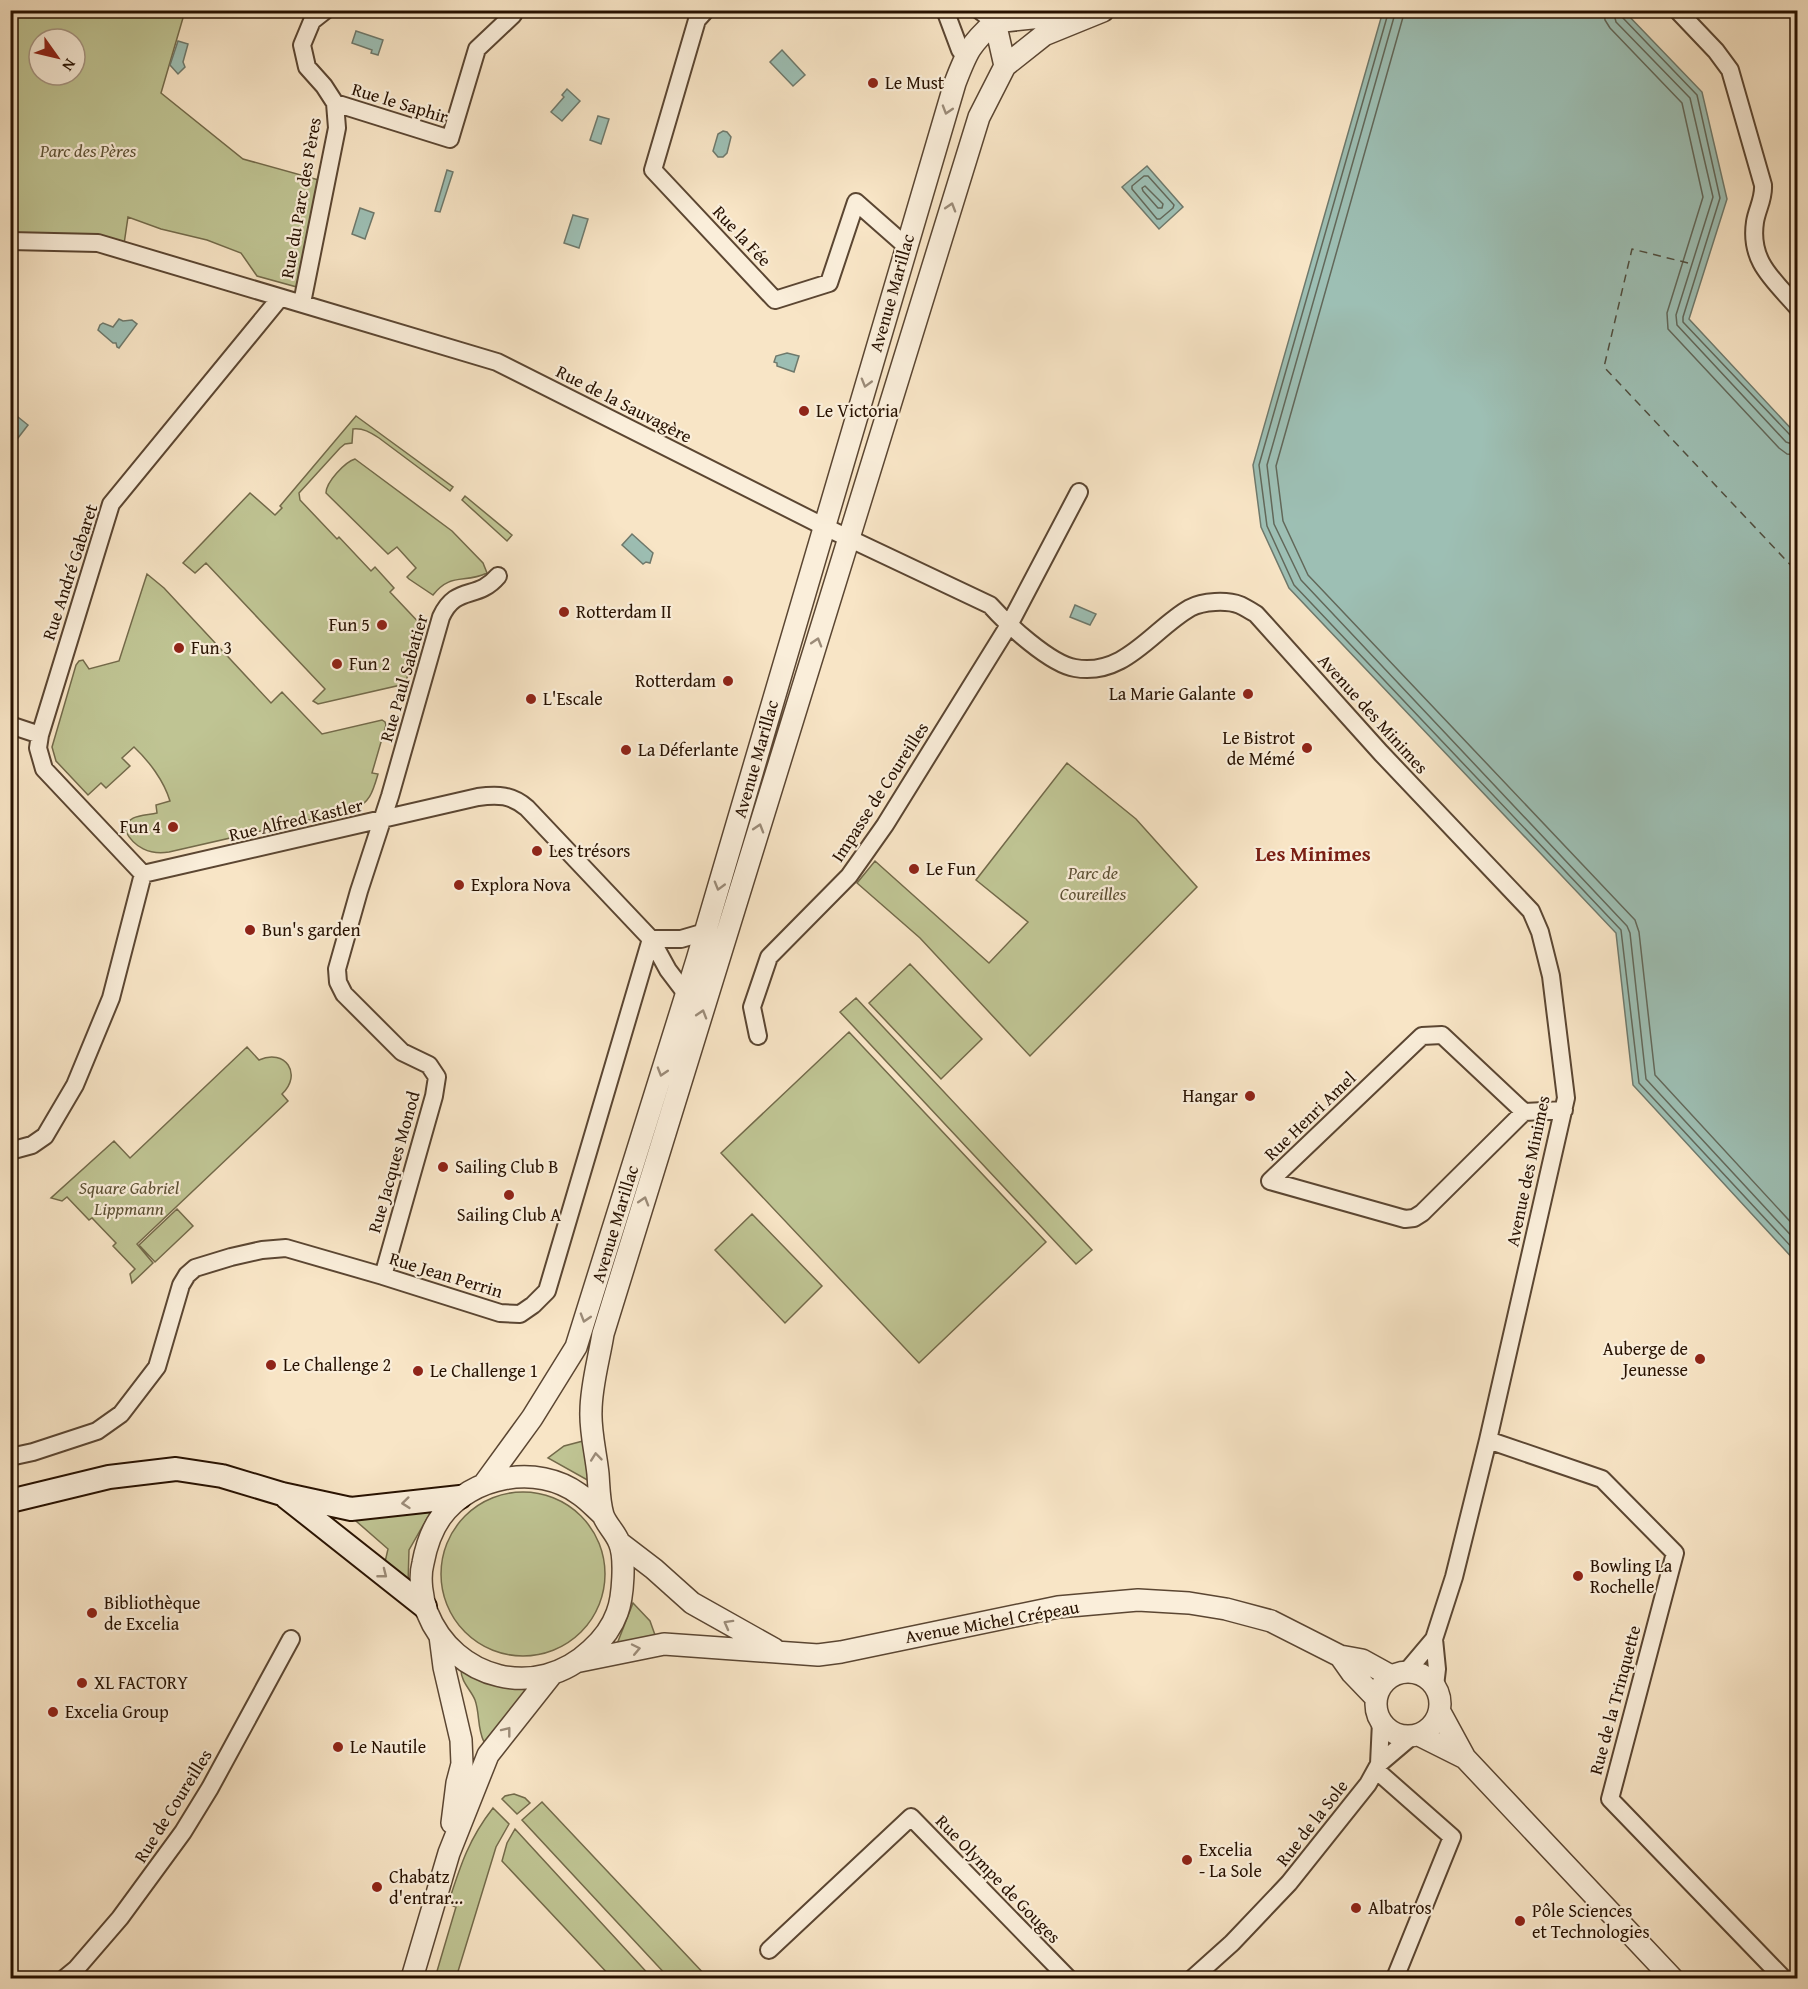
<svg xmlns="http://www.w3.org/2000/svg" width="1808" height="1989" viewBox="0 0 1808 1989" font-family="'Gentium Book Plus',serif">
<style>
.green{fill:#bfc493;stroke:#736a4a;stroke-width:1.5;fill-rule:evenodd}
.water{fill:#9dbfb4;stroke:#6e796c;stroke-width:1.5}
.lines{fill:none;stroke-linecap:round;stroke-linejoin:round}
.shore{stroke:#62685a;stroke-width:1.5}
.ferry{stroke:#504e3f;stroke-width:1.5;stroke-dasharray:8 6;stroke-linecap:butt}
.minor-casing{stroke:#5b4632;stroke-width:20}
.tertiary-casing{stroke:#5b4632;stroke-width:24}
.secondary-casing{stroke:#271100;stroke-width:26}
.minor{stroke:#faeeda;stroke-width:16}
.tertiary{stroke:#faeeda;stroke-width:21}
.secondary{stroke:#faeeda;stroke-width:22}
.oneway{stroke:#9b8b78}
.poi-dot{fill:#8f2418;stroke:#faeeda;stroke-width:2}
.labels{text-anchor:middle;stroke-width:4.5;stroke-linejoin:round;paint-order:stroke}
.poi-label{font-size:18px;fill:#271100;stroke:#faeeda;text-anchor:start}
.street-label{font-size:18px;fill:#271100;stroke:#faeeda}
.park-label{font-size:18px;font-style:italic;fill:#5c5033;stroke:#faeeda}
.quarter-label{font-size:21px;font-weight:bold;fill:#7a1f14;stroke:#faeeda}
</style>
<rect width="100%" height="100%" fill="#f8e5c6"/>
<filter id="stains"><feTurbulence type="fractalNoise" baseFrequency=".00333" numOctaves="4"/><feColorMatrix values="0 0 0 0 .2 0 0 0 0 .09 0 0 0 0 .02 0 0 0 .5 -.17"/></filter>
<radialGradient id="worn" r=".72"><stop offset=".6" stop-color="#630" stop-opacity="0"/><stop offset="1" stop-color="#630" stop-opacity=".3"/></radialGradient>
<path class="green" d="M10,11h175l-24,82 82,66 83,23 -22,107 -47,-13 -16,-23 -34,-13 -46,-11 -33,-12 -5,34 -112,-11zM39,39h36v36h-36z
M356,416l97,71 -3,4 -71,-53c-9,-6 -16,-10 -26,-9l-1,14 -7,1 -5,4 -41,45 1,7 37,39 2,-2 32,34 4,-4 19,21 -4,4 33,35 -18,57 -87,20 -5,-3 12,-12 -119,-126 -11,10 -12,-10 67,-70 25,22 7,-7 -2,-2z
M355,459l97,72 31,32 4,10c-23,11 -36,-1 -54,22l-24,-16 -2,-2 9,-9 -19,-21 -9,7 -62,-61c0,-11 19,-31 29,-34z
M465,496l47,39 -5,6 -45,-41z
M147,574l17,14 107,115 11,-11 40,42 60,-14 3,2 1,3 -14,48 6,1c-5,17 -8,29 -25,36l-184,42c-19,3 -35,-4 -44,-22 2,-16 19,-14 32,-17l-1,-8 14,-4c-6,-20 -21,-40 -36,-54l-12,11 8,8 -24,22 -5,-5 -13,12 -32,-34 -4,-14 24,-82 3,-4 4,-1 6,9 30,-8z
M1067,763l69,56 61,68 -167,169 -110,-118 -63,-55 18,-22 114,102 39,-41 -52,-42z
M910,964l72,75 -41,40 -72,-76z
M856,998l236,252 -16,14 -236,-252z
M849,1032l197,210 -127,121 -198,-210z
M247,1047l12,13c26,-12 44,14 23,34l6,7 -151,143 16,19 -21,20 -2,-9 5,-5 -22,-23 3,-3 -24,-25 -3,2 -22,-23 -5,4 -11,-3 63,-57 16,17z
M177,1209l16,17 -38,36 -16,-17z
M752,1214l70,72 -37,37 -70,-73z
M583,1441l8,41 -43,-24 16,-12z
M441 1574a82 82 0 1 1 164 0a82 82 0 1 1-164 0Z
M433,1508l-24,42 -1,34 -23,-22 3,-13 -32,-28 3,-6z
M633,1603l17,18 5,14 -38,9z
M461,1670l30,13 37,7 -44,52c-7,-14 -4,-28 -9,-42 -4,-10 -14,-18 -14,-30z
M514,1794l11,4 5,5 -13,11 -15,-15 3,-3z
M542,1802l166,176h-39l-147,-158z
M493,1808l16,16 -13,23 -40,131h-21l21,-71 -8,-3c12,-37 20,-64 45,-96z
M515,1829l137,149h-40l-110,-117 5,-18z"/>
<path class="water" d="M1383,11h241l78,81 25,107 -38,120 108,116v828l-164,-178 -17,-152 -327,-345 -28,-61 -8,-62z
M356,31l27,9 -5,15 -7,-2 1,-3 -20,-7z
M178,41l10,3 -5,18 2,5 -7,7 -8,-9z
M782,50l23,25 -12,11 -23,-24z
M567,89l13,12 -18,20 -11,-9 13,-15 -2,-2z
M598,116l11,3 -8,25 -11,-4z
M723,131l4,1 4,5 -4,16 -4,4h-5l-5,-6 5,-17z
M1147,166l36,41 -24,22 -37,-42z
M447,170l6,2 -13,40 -5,-1z
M360,208l14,5 -9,26 -13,-5z
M573,215l15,4 -9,29 -15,-5z
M119,319l4,2 9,-1 5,4 -18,24 -2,-1 -1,-4h-3l-15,-13 2,-5 3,-2 10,4z
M787,353l12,3 -5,16 -17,-6v-3l-3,-1 2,-6z
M18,417l10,8 -17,22v-22z
M632,534l21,19 -3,10 -4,-1 -3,2 -21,-19z
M1075,605l21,9 -6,11 -20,-8z"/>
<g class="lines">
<path class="shore" d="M1389,10l-130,455 8,61 27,59 327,345 18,153 159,171
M1396,10l-129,455 7,59 27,56 326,346 3,7 16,146 152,164
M1405,10l-129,456 7,55 25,54 327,345 4,12 16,143 143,155
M1604,10l1,10 5,8 72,75 21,94 -36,116 1,16 111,119 8,6 11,1
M1613,10l3,12 74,76 23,99 -37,118 1,10 109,117 12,4
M1620,10l2,7 75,78 23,103 -37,119v5l108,114 7,3
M1144,176h4l26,29 -1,3 -13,11h-3l-25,-30v-3z
M1145,186l18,18 -1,4h-4l-15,-17 -1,-3z"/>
<path class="ferry" d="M1688,263l-56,-14 -28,118 194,206"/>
<defs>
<path id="minor" d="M706,10l-9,10 -44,150 122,130 54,-17 27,-81 50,44
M945,10l15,40 6,5
M979,10l16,12
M1677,10l39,41 14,19 33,115c1,14 -6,24 -8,37 -6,40 19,58 43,86
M335,103l115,36 27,-90 36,-34 -1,-5
M10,241l88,2 399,119 328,165 165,78c17,19 60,59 85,63 50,9 78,-39 115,-60 13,-7 37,-8 50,-3 6,3 11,6 16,9l125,139 150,158 9,21 11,44 15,122 -78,342 -34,137 -20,62 -27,32
M302,303l35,-175 -2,-25 -11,-17 -17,-19 -5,-22 10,-24 14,-11
M10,725l30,10
M143,874l-99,-105 -6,-21 2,-13 71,-231 169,-206
M651,939h30l24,-7
M758,1036l-6,-29 17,-50 80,-81 36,-51 124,-200 70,-133
M1524,1112l-102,101 -8,5 -9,1 -135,-38 152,-145 20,-1 82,77 40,-2
M10,1151l22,-6 13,-9 30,-51 36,-87 32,-124 335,-77c20,-3 34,-2 49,11l124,131 17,31 19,25
M383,1276l51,-180 3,-19 -8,-12 -27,-13 -58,-58 -6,-12 -1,-13 22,-78 31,-95 51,-179c15,-33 36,-16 57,-41
M1488,1440l114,39 73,74 -65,246 173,179
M10,1457l23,-5 64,-21 24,-17 36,-47 24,-82 6,-10 8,-7 36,-11 31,-7 24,-2 97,28 117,37 20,1 13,-9 14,-14 104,-352
M1434,1639l3,30 -2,17
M1379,1764l33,-28
M1376,1770l76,67 -57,141
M769,1950l142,-133 157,161
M65,1978l11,-9 44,-51 63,-86 27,-44 81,-149
M1193,1978l39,-35 57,-60 79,-99 11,-20 2,-42"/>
<path id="tertiary" d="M995,22l85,-9
M995,22l10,44
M484,1484l48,-66 44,-71 121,-387 258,-877c12,-31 15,-39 40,-61
M603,1515c-8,-7 -15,-15 -24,-21 -42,-31 -108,-18 -138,23 -10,14 -15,30 -18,46 -4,15 -1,35 4,49 27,68 110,89 164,38 11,-10 21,-23 26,-37 6,-15 9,-56 2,-71 -4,-10 -13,-18 -16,-27 -4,-13 -4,-28 -5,-41 -2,-20 -8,-43 -7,-63 0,-25 8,-52 12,-77l376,-1217 26,-51 39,-31 59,-24
M620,1543l34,26 38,34 82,46
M440,1636l4,31 17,73 1,24 -5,19 -5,40
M1340,1656l12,17 24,25
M580,1661l84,-17 154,11 23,-3 217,-45 80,-7 51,3 37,6 45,12 69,35 22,4 29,16
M1376 1704a32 32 0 1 1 64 0a32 32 0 1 1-64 0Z
M1440,1712l25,46 207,220
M1419,1735l46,23
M412,1978l37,-125 39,-98 64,-81"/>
<path id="secondary" d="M286,1497l139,110
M10,1501l99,-24 67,-8 46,7 60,18 69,15 109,-12"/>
</defs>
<use href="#minor" class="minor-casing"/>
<use href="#tertiary" class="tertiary-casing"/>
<use href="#secondary" class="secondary-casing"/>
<use href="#minor" class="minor"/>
<use href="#tertiary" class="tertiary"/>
<use href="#secondary" class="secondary"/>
</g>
<defs><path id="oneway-chevron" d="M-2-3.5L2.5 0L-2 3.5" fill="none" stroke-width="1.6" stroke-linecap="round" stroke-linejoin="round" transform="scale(1.5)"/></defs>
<g class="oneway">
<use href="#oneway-chevron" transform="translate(947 110) rotate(107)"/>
<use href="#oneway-chevron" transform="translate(951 207) rotate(-73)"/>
<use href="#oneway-chevron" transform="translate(866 383) rotate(106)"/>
<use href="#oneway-chevron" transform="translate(817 642) rotate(-73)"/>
<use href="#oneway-chevron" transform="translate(759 828) rotate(-73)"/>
<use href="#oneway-chevron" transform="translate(719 886) rotate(106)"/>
<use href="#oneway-chevron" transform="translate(702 1014) rotate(-73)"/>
<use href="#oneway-chevron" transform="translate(662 1072) rotate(107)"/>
<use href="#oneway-chevron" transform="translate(644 1201) rotate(-73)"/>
<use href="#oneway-chevron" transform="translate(585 1318) rotate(107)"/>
<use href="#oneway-chevron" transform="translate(596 1457) rotate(-96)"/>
<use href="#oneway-chevron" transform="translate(406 1503) rotate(174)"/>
<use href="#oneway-chevron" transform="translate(383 1574) rotate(38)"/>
<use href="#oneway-chevron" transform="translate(728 1624) rotate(-151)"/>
<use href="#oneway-chevron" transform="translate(636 1649) rotate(-12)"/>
<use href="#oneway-chevron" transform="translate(507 1731) rotate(-52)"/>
</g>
<g class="poi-dot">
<circle cx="873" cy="83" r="6"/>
<circle cx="804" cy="411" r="6"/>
<circle cx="564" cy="612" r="6"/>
<circle cx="382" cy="625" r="6"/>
<circle cx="179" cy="648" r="6"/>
<circle cx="337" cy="664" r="6"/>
<circle cx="728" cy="681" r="6"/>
<circle cx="1248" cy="694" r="6"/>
<circle cx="531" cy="699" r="6"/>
<circle cx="1307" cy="748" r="6"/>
<circle cx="626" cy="750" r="6"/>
<circle cx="173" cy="827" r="6"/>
<circle cx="537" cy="851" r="6"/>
<circle cx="914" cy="869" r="6"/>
<circle cx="459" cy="885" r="6"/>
<circle cx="250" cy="930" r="6"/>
<circle cx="1250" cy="1096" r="6"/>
<circle cx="443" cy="1167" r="6"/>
<circle cx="509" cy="1195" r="6"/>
<circle cx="1700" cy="1359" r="6"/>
<circle cx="271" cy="1365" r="6"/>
<circle cx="418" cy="1371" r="6"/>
<circle cx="1578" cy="1576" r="6"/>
<circle cx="92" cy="1613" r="6"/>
<circle cx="82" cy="1683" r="6"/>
<circle cx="53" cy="1712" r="6"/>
<circle cx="338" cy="1747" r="6"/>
<circle cx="1187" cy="1860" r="6"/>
<circle cx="377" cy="1887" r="6"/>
<circle cx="1356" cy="1908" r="6"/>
<circle cx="1520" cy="1921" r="6"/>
</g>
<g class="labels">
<g class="poi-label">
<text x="885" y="89">Le Must</text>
<text x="816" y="417">Le Victoria</text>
<text x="576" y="618">Rotterdam II</text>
<text x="370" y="631" text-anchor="end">Fun 5</text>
<text x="191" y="654">Fun 3</text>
<text x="349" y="670">Fun 2</text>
<text x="716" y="687" text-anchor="end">Rotterdam</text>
<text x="1236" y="700" text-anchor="end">La Marie Galante</text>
<text x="543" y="705">L'Escale</text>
<text x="1295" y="744" text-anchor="end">Le Bistrot<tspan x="1295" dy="21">de Mémé</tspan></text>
<text x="638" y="756">La Déferlante</text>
<text x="161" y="833" text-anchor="end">Fun 4</text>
<text x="549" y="857">Les trésors</text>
<text x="926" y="875">Le Fun</text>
<text x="471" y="891">Explora Nova</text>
<text x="262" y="936">Bun's garden</text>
<text x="1238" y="1102" text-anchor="end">Hangar</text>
<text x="455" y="1173">Sailing Club B</text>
<text x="509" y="1221" text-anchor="middle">Sailing Club A</text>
<text x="1688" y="1355" text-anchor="end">Auberge de<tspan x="1688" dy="21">Jeunesse</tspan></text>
<text x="283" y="1371">Le Challenge 2</text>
<text x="430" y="1377">Le Challenge 1</text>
<text x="1590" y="1572">Bowling La<tspan x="1590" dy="21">Rochelle</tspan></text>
<text x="104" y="1609">Bibliothèque<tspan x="104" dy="21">de Excelia</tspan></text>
<text x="94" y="1689">XL FACTORY</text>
<text x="65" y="1718">Excelia Group</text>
<text x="350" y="1753">Le Nautile</text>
<text x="1199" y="1856">Excelia<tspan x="1199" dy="21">- La Sole</tspan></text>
<text x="389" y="1883">Chabatz<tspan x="389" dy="21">d'entrar...</tspan></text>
<text x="1368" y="1914">Albatros</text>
<text x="1532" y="1917">Pôle Sciences<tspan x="1532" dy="21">et Technologies</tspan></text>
</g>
<g class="street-label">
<text transform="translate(400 103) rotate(17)" y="6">Rue le Saphir</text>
<text transform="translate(301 198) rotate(-80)" y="6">Rue du Parc des Pères</text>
<text transform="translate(742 236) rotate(47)" y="6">Rue la Fée</text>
<text transform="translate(892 293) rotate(-74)" y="6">Avenue Marillac</text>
<text transform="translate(624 404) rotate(27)" y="6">Rue de la Sauvagère</text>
<text transform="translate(70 572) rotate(-72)" y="6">Rue André Gabaret</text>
<text transform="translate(404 678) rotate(-74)" y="6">Rue Paul Sabatier</text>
<text transform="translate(1373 714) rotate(48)" y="6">Avenue des Minimes</text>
<text transform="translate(756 759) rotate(-74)" y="6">Avenue Marillac</text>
<text transform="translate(880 792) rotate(-57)" y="6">Impasse de Coureilles</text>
<text transform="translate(296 820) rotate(-13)" y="6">Rue Alfred Kastler</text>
<text transform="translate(1310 1116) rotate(-44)" y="6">Rue Henri Amel</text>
<text transform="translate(394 1162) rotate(-74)" y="6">Rue Jacques Monod</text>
<text transform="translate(1528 1171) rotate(-78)" y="6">Avenue des Minimes</text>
<text transform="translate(615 1224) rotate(-73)" y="6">Avenue Marillac</text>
<text transform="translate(446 1275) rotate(17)" y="6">Rue Jean Perrin</text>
<text transform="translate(992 1622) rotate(-10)" y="6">Avenue Michel Crépeau</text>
<text transform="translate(1615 1700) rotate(-75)" y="6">Rue de la Trinquette</text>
<text transform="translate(173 1806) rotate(-58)" y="6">Rue de Coureilles</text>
<text transform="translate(1312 1823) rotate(-52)" y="6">Rue de la Sole</text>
<text transform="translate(998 1879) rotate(46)" y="6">Rue Olympe de Gouges</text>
</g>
<g class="park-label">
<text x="88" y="157">Parc des Pères</text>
<text x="1093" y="879">Parc de<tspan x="1093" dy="21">Coureilles</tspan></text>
<text x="129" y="1194">Square Gabriel<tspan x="129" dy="21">Lippmann</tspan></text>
</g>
<g class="quarter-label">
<text x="1313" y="861">Les Minimes</text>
</g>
</g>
<rect width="1808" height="1989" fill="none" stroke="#f8e5c6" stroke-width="36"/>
<rect x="12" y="12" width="1784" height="1965" fill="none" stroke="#271100" stroke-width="3"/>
<rect x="18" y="18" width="1772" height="1953" fill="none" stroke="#271100" stroke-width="1.5"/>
<g transform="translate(57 57) rotate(124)"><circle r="28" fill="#faeeda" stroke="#a69683" stroke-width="1.5"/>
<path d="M0-4.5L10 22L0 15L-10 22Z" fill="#8f2418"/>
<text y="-9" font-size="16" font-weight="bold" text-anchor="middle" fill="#271100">N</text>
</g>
<rect width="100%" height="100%" filter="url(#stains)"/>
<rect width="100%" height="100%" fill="url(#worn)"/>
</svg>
